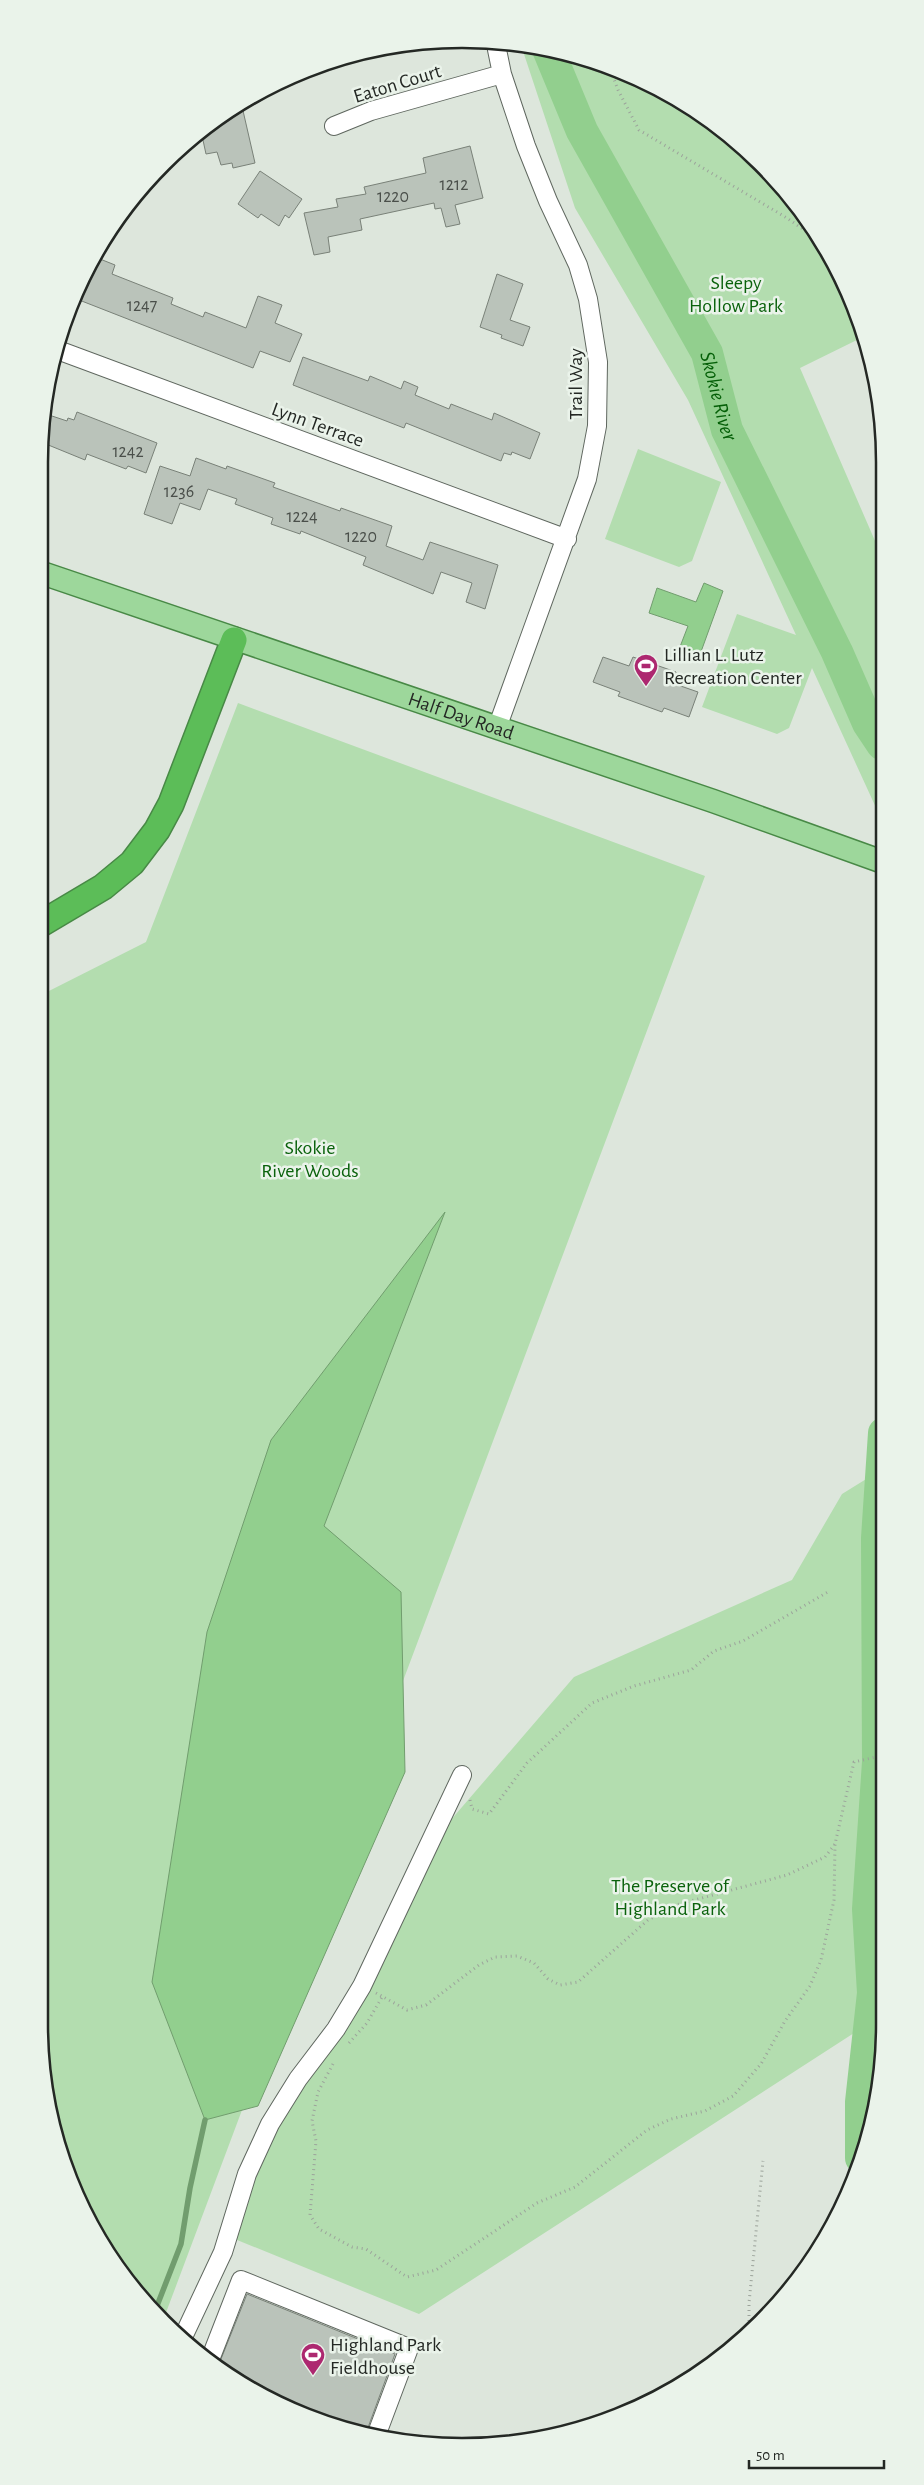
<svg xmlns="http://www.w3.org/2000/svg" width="924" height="2485" viewBox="0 0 924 2485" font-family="'Alegreya Sans',sans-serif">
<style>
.green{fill:#b3ddaf}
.water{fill:#92cf8e;stroke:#719d6e}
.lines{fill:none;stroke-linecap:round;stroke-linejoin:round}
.stream{stroke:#719d6e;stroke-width:5.5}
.river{stroke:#92cf8e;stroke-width:32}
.building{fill:#bac3ba;stroke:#798178}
.minor-casing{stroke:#5f675f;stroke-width:20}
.major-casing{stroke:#488946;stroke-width:25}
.highway-casing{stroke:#488946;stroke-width:28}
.path{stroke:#9ca39b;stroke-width:3;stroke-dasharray:1 4;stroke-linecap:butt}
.minor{stroke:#fff;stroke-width:18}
.major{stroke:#9dd79b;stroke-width:22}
.highway{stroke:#5cbd58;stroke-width:25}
.labels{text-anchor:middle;stroke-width:5;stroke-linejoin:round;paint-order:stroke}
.number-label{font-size:18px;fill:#4a4f4a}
.street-label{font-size:20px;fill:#242824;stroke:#eaf3ea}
.park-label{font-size:20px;fill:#0a620c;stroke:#eaf3ea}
.poi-label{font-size:20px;fill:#242824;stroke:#eaf3ea;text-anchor:start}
.water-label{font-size:21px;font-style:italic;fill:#045f07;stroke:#eaf3ea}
.rim{fill:none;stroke:#242824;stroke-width:2.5}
</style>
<rect width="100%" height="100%" fill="#dde6dc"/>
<path class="green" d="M521,45l51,8 125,57 83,73 73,117 10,37 -63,31 82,189 1,266 -71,-155 -23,60 -12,6 -75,-27 35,-93 59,21 -108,-235 -113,-192z
M638,449l83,33 -29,79 -13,6 -74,-28z
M238,703l467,173 -541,1442 -20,-16 -49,-68 -34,-75 -22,-136v-1027l107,-54z
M884,1468l1,545 -466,301 -199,-81 205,-383 149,-173 218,-97 50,-86z"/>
<path class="water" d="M704,583l19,8 -25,69 -20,-8 10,-26 -39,-13 8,-25 39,14z
M445,1212l-121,314 77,66 4,180 -147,334 -53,14 -53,-138 55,-350 64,-192z"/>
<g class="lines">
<path class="stream" d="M155,2311l26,-67 9,-56 15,-68"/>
<g class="river">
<path id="s1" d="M548,49l34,82 125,222 20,77 110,222 31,71 14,21"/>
<path d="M861,2158v-56l12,-109 -5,-84 10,-147 -1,-224 7,-105"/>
</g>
</g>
<path class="building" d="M241,102l14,61 -22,5 -1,-5 -11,2 -4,-13 -11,2 -5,-23z
M470,146l13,52 -28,7 5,19 -14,3 -5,-19 -6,1 -1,-6 -74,16 2,11 -34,7 2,15 -16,3 -10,-42 34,-6 -2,-8 30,-5 -2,-7 62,-14 -3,-15z
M260,171l42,28 -13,19 -4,-3 -6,11 -18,-12 -3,4 -20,-14z
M95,257l20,8 -3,9 61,24 -2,6 32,13 2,-5 41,16 12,-32 24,9 -7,18 27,11 -12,28 -30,-11 -7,17 -179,-70 9,-23 2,-4 5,1z
M497,274l26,10 -13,36 20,7 -7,19 -22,-8 1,-3 -22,-8z
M303,357l65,24 2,-5 31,13 3,-8 14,6 -3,8 34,14 2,-5 41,16 2,-7 46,20 -10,26 -18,-7 -1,3 -7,-2 -3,8 -95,-38 -2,5 -111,-43z
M77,412l80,31 -11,30 -18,-7 -2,3 -39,-15 -2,6 -44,-18 8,-27 18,6 1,-3 6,2z
M196,458l30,11 1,-3 48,17 -2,4 67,24 1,-3 51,18 -6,20 37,14 7,-18 68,23 -13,44 -19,-7 6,-19 -31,-11 -8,22 -70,-29 3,-8 -65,-26 -1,3 -29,-10 2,-6 -38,-14 2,-5 -29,-10 -8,21 -20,-7 -8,21 -28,-10 16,-48 30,10z
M603,657l26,9 4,-9 43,15 -4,11 26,9 -9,25 -25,-9 -2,4 -44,-16 2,-4 -27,-10z
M247,2294l148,60 -29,79 -40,-9 -75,-34 -32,-26z"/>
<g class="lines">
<defs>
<path id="minor" d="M495,40l7,34 24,72 22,55 30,64 10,34 10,63 -1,64 -10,53 -90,249
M334,126l37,-15 131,-37
M55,349l512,190
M184,2335l39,-83 24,-78 23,-50 28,-45 38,-50 26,-43 100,-211
M211,2357l30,-77 168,68 -33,88"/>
<g id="major">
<path id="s2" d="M39,572l674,229 170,61"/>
</g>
<path id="highway" d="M39,925l64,-38 29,-24 25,-33 14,-26 63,-164"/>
</defs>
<use href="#minor" class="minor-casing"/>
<use href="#major" class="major-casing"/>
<use href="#highway" class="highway-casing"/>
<path class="path" d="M611,71l7,19 21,40 148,88 27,19
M470,1800l2,9 17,5 38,-51 65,-60 42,-17 57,-16 23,-19 29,-10 85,-49
M376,1993l31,17 19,-5 53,-40 16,-8 22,-1 17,7 14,16 12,6 18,-3 70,-62 28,-15 111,-30 38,-18 10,-13
M349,2043l18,-20 15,-26
M333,2064l-15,28 -6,29 4,20 -6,74 9,14 33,18 14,2 41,28 29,-7 101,-67 38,-16 72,-57 24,-11 34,-8 28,-15 28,-32 24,-43 25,-35 11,-26 13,-60 1,-56 19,-82 31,-7
M749,2326v-23l14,-142"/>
<use href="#minor" class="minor"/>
<use href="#major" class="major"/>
<use href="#highway" class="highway"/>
</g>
<defs>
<symbol id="stadium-pin" viewBox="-11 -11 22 30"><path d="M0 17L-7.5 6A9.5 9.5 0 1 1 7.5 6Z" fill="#ad2870" stroke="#eaf3ea"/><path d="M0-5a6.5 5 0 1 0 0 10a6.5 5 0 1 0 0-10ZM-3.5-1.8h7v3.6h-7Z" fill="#fff"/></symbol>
</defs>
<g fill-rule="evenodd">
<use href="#stadium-pin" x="632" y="652" width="28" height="38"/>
<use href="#stadium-pin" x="299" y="2341" width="28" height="38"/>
</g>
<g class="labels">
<g class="number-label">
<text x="454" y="190">1212</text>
<text x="393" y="202">1220</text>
<text x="142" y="311">1247</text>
<text x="128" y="457">1242</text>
<text x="179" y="497">1236</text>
<text x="302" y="522">1224</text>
<text x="361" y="542">1220</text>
</g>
<g class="street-label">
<text transform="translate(397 83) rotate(-17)" y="7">Eaton Court</text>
<text transform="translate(575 384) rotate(-90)" y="7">Trail Way</text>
<text transform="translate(318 424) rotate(20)" y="7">Lynn Terrace</text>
<text dy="7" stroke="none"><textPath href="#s2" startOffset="446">Half Day Road</textPath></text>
</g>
<g class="park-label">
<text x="736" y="289">Sleepy<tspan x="736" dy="23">Hollow Park</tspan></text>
<text x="310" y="1154">Skokie<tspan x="310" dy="23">River Woods</tspan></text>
<text x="670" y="1892">The Preserve of<tspan x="670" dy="23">Highland Park</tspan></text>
</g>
<g class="poi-label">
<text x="664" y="661">Lillian L. Lutz<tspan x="664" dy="23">Recreation Center</tspan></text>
<text x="330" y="2351">Highland Park<tspan x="330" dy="23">Fieldhouse</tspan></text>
</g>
<g class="water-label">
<text dy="7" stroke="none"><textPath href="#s1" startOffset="388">Skokie River</textPath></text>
</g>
</g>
<path d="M0 0H924V2485H0ZM462 48H462A414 414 0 0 1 876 462V2024A414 414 0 0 1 462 2438H462A414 414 0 0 1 48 2024V462A414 414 0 0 1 462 48Z" fill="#eaf3ea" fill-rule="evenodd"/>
<path class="rim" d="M462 48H462A414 414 0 0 1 876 462V2024A414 414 0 0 1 462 2438H462A414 414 0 0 1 48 2024V462A414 414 0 0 1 462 48Z"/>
<path d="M749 2460v8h135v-8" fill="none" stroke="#242824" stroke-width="2.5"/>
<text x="756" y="2460" font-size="15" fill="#242824" stroke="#eaf3ea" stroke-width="4" paint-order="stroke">50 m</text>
</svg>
